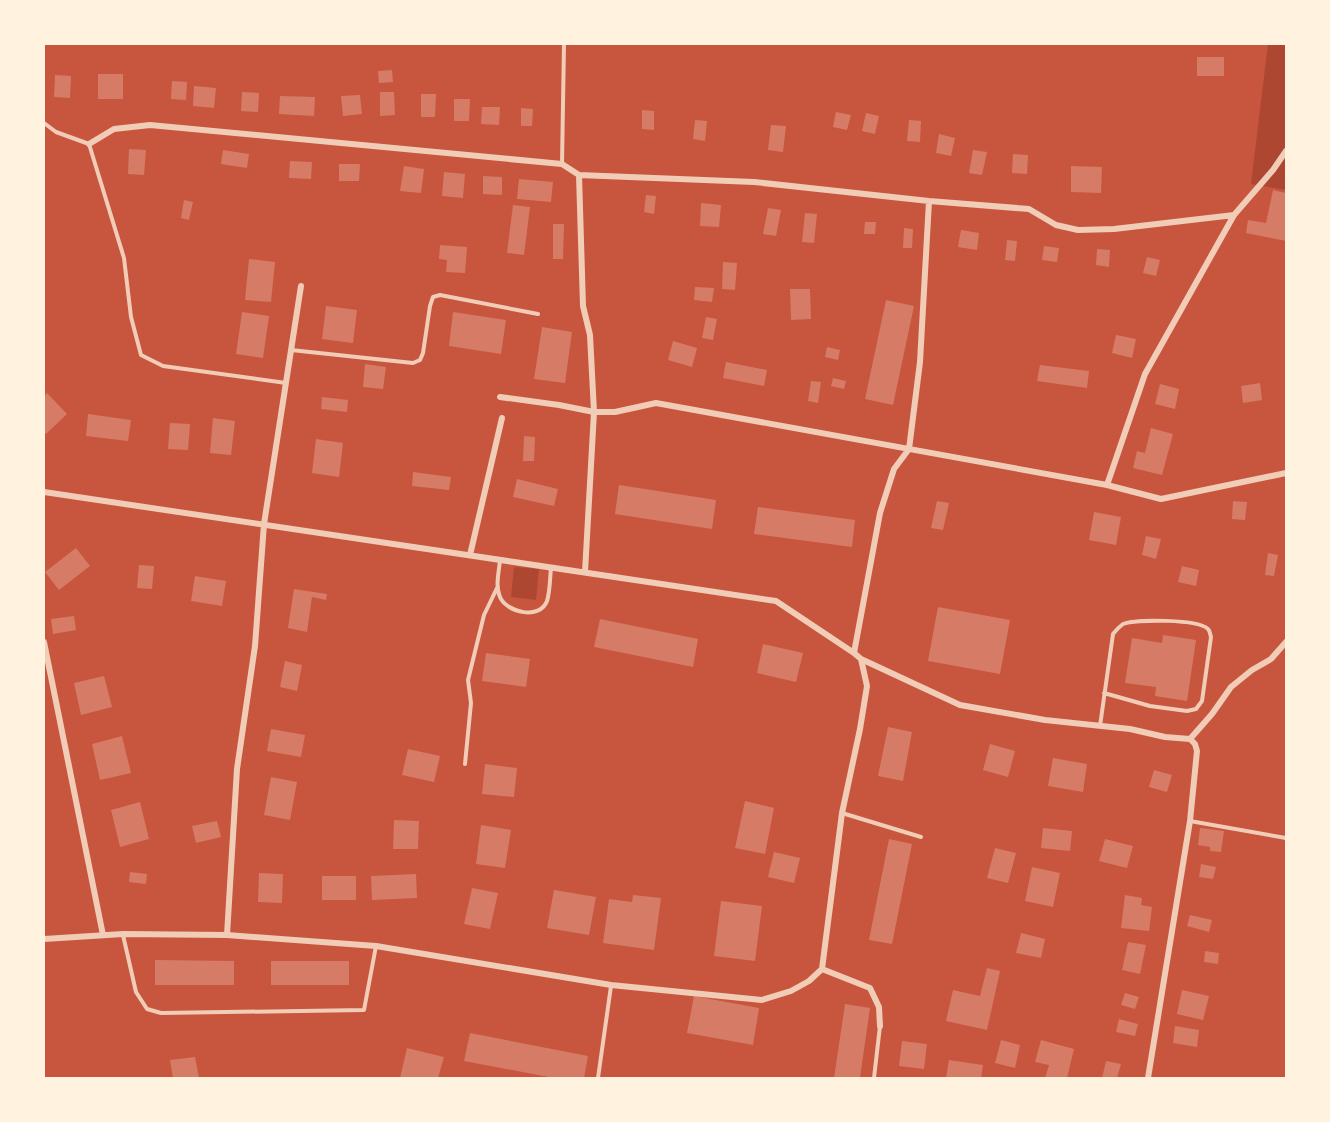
<svg xmlns="http://www.w3.org/2000/svg" width="1330" height="1122" viewBox="0 0 1330 1122" font-family="Roboto,sans-serif">
<style>
.green{fill:#ae4732}
.building{fill:#d67c66}
.lines{fill:none;stroke-linecap:round;stroke-linejoin:round}
.service{stroke:#f1ccb7;stroke-width:4}
.minor{stroke:#f1ccb7;stroke-width:6}
</style>
<rect width="100%" height="100%" fill="#c8553d"/>
<path class="green" d="M1268,44h18v146l-35,-6z
M514,567l25,2 -3,31 -25,-3z"/>
<path class="building" d="M1197,57h27v19h-27z
M392,70l1,12 -14,1 -1,-12z
M98,74h25v25h-25z
M55,75l16,1 -1,22 -16,-1z
M172,81l15,1 -1,18 -15,-1z
M194,86l22,2 -2,20 -21,-2z
M242,92l17,1 -1,19 -17,-1z
M380,92h14l1,23 -15,1z
M421,94h15l-1,23h-14z
M360,95l2,19 -19,2 -2,-20z
M280,96l35,1 -1,19 -35,-2z
M454,99h16l-1,22h-15z
M482,107h18l-1,18 -18,-1z
M521,108l12,1 -1,17h-11z
M642,110l12,1v19l-12,-1z
M836,112l15,3 -4,15 -14,-3z
M866,113l13,3 -4,18 -13,-3z
M695,120l12,1 -2,20 -12,-2z
M909,120l12,1 -1,21 -13,-1z
M771,125l15,1 -3,26 -15,-2z
M939,134l16,4 -4,18 -15,-3z
M129,149l17,1 -2,25 -16,-1z
M223,150l26,4 -2,14 -26,-4z
M973,150l14,2 -5,23 -13,-2z
M1013,154l15,1 -1,19 -15,-1z
M290,161l22,1 -1,17 -22,-1z
M339,164h21l-1,17h-20z
M404,166l20,3 -3,24 -21,-2z
M1071,166l31,1 -1,26 -30,-1z
M444,172l21,2 -2,24 -21,-2z
M483,176l19,1v18l-19,-1z
M519,179l34,3 -2,20 -34,-3z
M1273,190l13,3v48l-40,-8 2,-13 18,3z
M646,195l10,1 -2,18 -10,-2z
M184,200l9,2 -4,18 -8,-2z
M701,203l20,2 -2,22 -19,-1z
M513,205l17,2 -6,48 -17,-2z
M768,208l13,2 -5,26 -13,-2z
M805,213l12,1 -3,29 -12,-1z
M865,222h11l-1,12h-11z
M553,224h11l-1,35h-10z
M904,228l9,1 -1,19h-9z
M961,230l18,3 -2,17 -19,-3z
M1007,240l10,1 -2,20 -10,-1z
M440,245l27,2 -2,26 -19,-1 1,-12 -8,-1z
M1044,246l15,2 -2,14 -15,-2z
M1097,249l13,1 -1,17 -13,-2z
M1147,257l13,3 -4,16 -13,-3z
M249,259l26,3 -4,40 -26,-2z
M723,262l14,1 -2,27 -13,-1z
M695,287l19,1 -2,14 -18,-2z
M790,289h20l1,30 -20,1z
M886,300l28,6 -21,99 -28,-6z
M326,306l31,4 -4,33 -31,-4z
M242,312l27,4 -6,42 -27,-4z
M453,312l53,8 -5,34 -52,-8z
M706,317l11,2 -4,21 -11,-2z
M542,327l30,5 -7,51 -31,-4z
M1116,335l20,4 -4,19 -20,-5z
M673,341l24,7 -5,19 -24,-7z
M827,347l13,3 -2,10 -13,-3z
M726,362l41,8 -3,16 -41,-8z
M365,364l21,3 -3,22 -20,-2z
M1040,365l49,6 -2,17 -50,-7z
M833,378l13,3 -2,8 -13,-3z
M811,381l10,1 -3,21 -10,-2z
M1260,383l2,17 -19,3 -2,-17z
M1160,384l19,5 -4,20 -20,-5z
M47,393l20,21 -21,20 -2,-2v-35z
M322,397l26,3 -1,12 -26,-3z
M88,414l43,6 -3,21 -42,-5z
M213,418l22,3 -4,34 -21,-2z
M170,423l20,1 -2,26 -20,-1z
M1151,428l22,6 -11,41 -29,-7 4,-17 8,2z
M524,436l11,1 -1,24h-11z
M316,439l27,4 -4,34 -27,-4z
M413,472l38,5 -2,13 -37,-4z
M517,479l41,10 -4,17 -41,-9z
M619,485l97,15 -4,29 -97,-15z
M937,501l12,2 -6,27 -12,-2z
M1233,501l14,1 -2,18 -13,-1z
M758,507l97,13 -3,27 -98,-13z
M1094,512l27,5 -5,28 -27,-5z
M1146,536l15,3 -5,20 -14,-4z
M76,548l14,18 -31,24 -14,-18z
M1268,553l10,2 -4,21 -9,-1z
M139,565l15,1 -2,23 -15,-1z
M1182,566l17,4 -3,16 -18,-4z
M195,576l31,5 -4,25 -31,-5z
M294,589l33,5 -1,6 -14,-3 -5,35 -19,-4z
M938,607l72,13 -10,54 -72,-13z
M74,616l2,14 -23,4 -2,-15z
M600,619l98,20 -5,28 -99,-20z
M1163,635l33,5 -9,61 -32,-5 1,-9 -31,-4 7,-45 30,5z
M763,644l40,9 -7,29 -39,-9z
M486,653l44,6 -4,28 -44,-6z
M285,661l17,4 -5,26 -17,-4z
M104,676l8,31 -31,8 -7,-32z
M888,727l24,5 -9,49 -25,-5z
M271,729l34,6 -4,22 -34,-6z
M122,736l9,37 -31,7 -8,-36z
M990,744l25,7 -7,26 -25,-7z
M408,749l32,7 -6,26 -32,-7z
M1053,758l34,6 -4,28 -35,-6z
M485,764l32,4 -3,29 -32,-3z
M1154,770l18,5 -5,17 -18,-5z
M271,777l26,5 -7,38 -26,-5z
M745,801l29,7 -9,46 -30,-6z
M140,802l9,37 -29,8 -9,-37z
M394,820l25,1 -1,28h-25z
M217,821l4,16 -25,6 -4,-17z
M481,825l30,5 -6,38 -29,-4z
M1043,828l29,3 -2,20 -29,-3z
M1200,828l24,3 -3,21 -11,-1v-4l-12,-2z
M889,839l23,5 -20,100 -23,-4z
M1105,839l28,7 -6,22 -28,-7z
M995,848l21,5 -8,30 -21,-5z
M774,852l26,6 -6,25 -26,-6z
M1201,864l15,3 -3,12 -14,-2z
M1032,867l28,6 -7,34 -28,-6z
M130,872l17,2 -1,10 -17,-2z
M259,873l24,1 -1,29 -24,-1z
M416,874l1,24 -45,2 -1,-24z
M322,876h34v24h-34z
M472,888l26,5 -8,36 -26,-5z
M554,890l42,7 -7,38 -42,-7z
M633,895l28,3 -7,52 -51,-7 6,-44 23,3z
M1125,895l17,3 -1,7 11,2 -3,24 -28,-3z
M721,901l41,5 -7,55 -41,-5z
M1190,915l22,5 -3,12 -22,-6z
M1021,933l24,6 -4,19 -25,-5z
M1128,942l18,3 -6,29 -18,-4z
M1205,951l14,2 -1,11 -14,-2z
M155,960l79,1v24h-79z
M271,961h78v24h-78z
M987,968l13,3 -13,59 -41,-9 7,-31 27,6z
M1182,990l27,6 -6,24 -26,-6z
M1125,993l14,4 -4,12 -14,-4z
M694,996l65,12 -6,37 -66,-12z
M845,1004l25,4 -10,70h-26z
M1119,1019l19,5 -3,12 -19,-4z
M1175,1026l24,4 -2,17 -24,-4z
M470,1033l118,23 -4,22h-30l-90,-17z
M1001,1040l19,5 -5,23 -20,-5z
M1041,1040l33,9 -7,29h-22l4,-13 -14,-3z
M902,1041l25,3 -3,25 -25,-3z
M407,1048l37,9 -6,21h-38z
M195,1057l4,21h-26l-3,-18z
M949,1060l34,5 -2,13h-35z
M1106,1061l15,3 -4,14h-15z"/>
<g class="lines">
<path class="service" d="M44,123l12,9 33,12 35,114 7,59 10,38 22,11 123,17
M562,164l2,-120
M291,350l122,13 7,-3 3,-7 7,-47 3,-9 7,-2 98,19
M500,560c-1,12 -5,26 0,37 7,16 40,23 47,4 3,-9 3,-24 4,-33
M1100,726l13,-92c3,-4 6,-7 10,-10 12,-5 76,-5 85,5 2,2 2,5 3,8l-9,64 -6,8 -9,2 -37,-5 -46,-13
M465,764l6,-61 -3,-23 16,-65 13,-27
M842,813l79,24
M1190,821l96,17
M123,935l13,57 11,17 14,4 203,-3 12,-64
M598,1078l13,-92
M874,1078l6,-52"/>
<path class="minor" d="M89,144l25,-15 36,-4 412,39 17,11 175,7 175,19 100,8 27,16 22,5 36,-1 120,-14
M579,175l4,131 7,29 4,77 -9,160
M500,397l59,8 35,7h21l41,-9 451,82 54,14 125,-26
M1107,485l38,-111 89,-159 39,-45 13,-19
M44,492l732,109 78,52
M470,555l32,-137
M44,642l59,293
M861,659l99,46 85,15 85,9 35,8 25,2
M1190,739l22,-25 19,-27 21,-17 19,-11 15,-17
M227,935l10,-166 18,-123 9,-122 37,-238
M44,939l79,-5 104,1 149,11 235,39 151,15 29,-9 18,-10 13,-12 48,19 9,19 1,19
M822,969l20,-156 18,-84 7,-43 -6,-27 -7,-6 26,-140 14,-44 15,-20 11,-87 9,-161
M1148,1078l42,-257 7,-70 -2,-7 -5,-5"/>
</g>
<rect width="1330" height="1122" fill="none" stroke="#fff3e0" stroke-width="90"/>
</svg>
